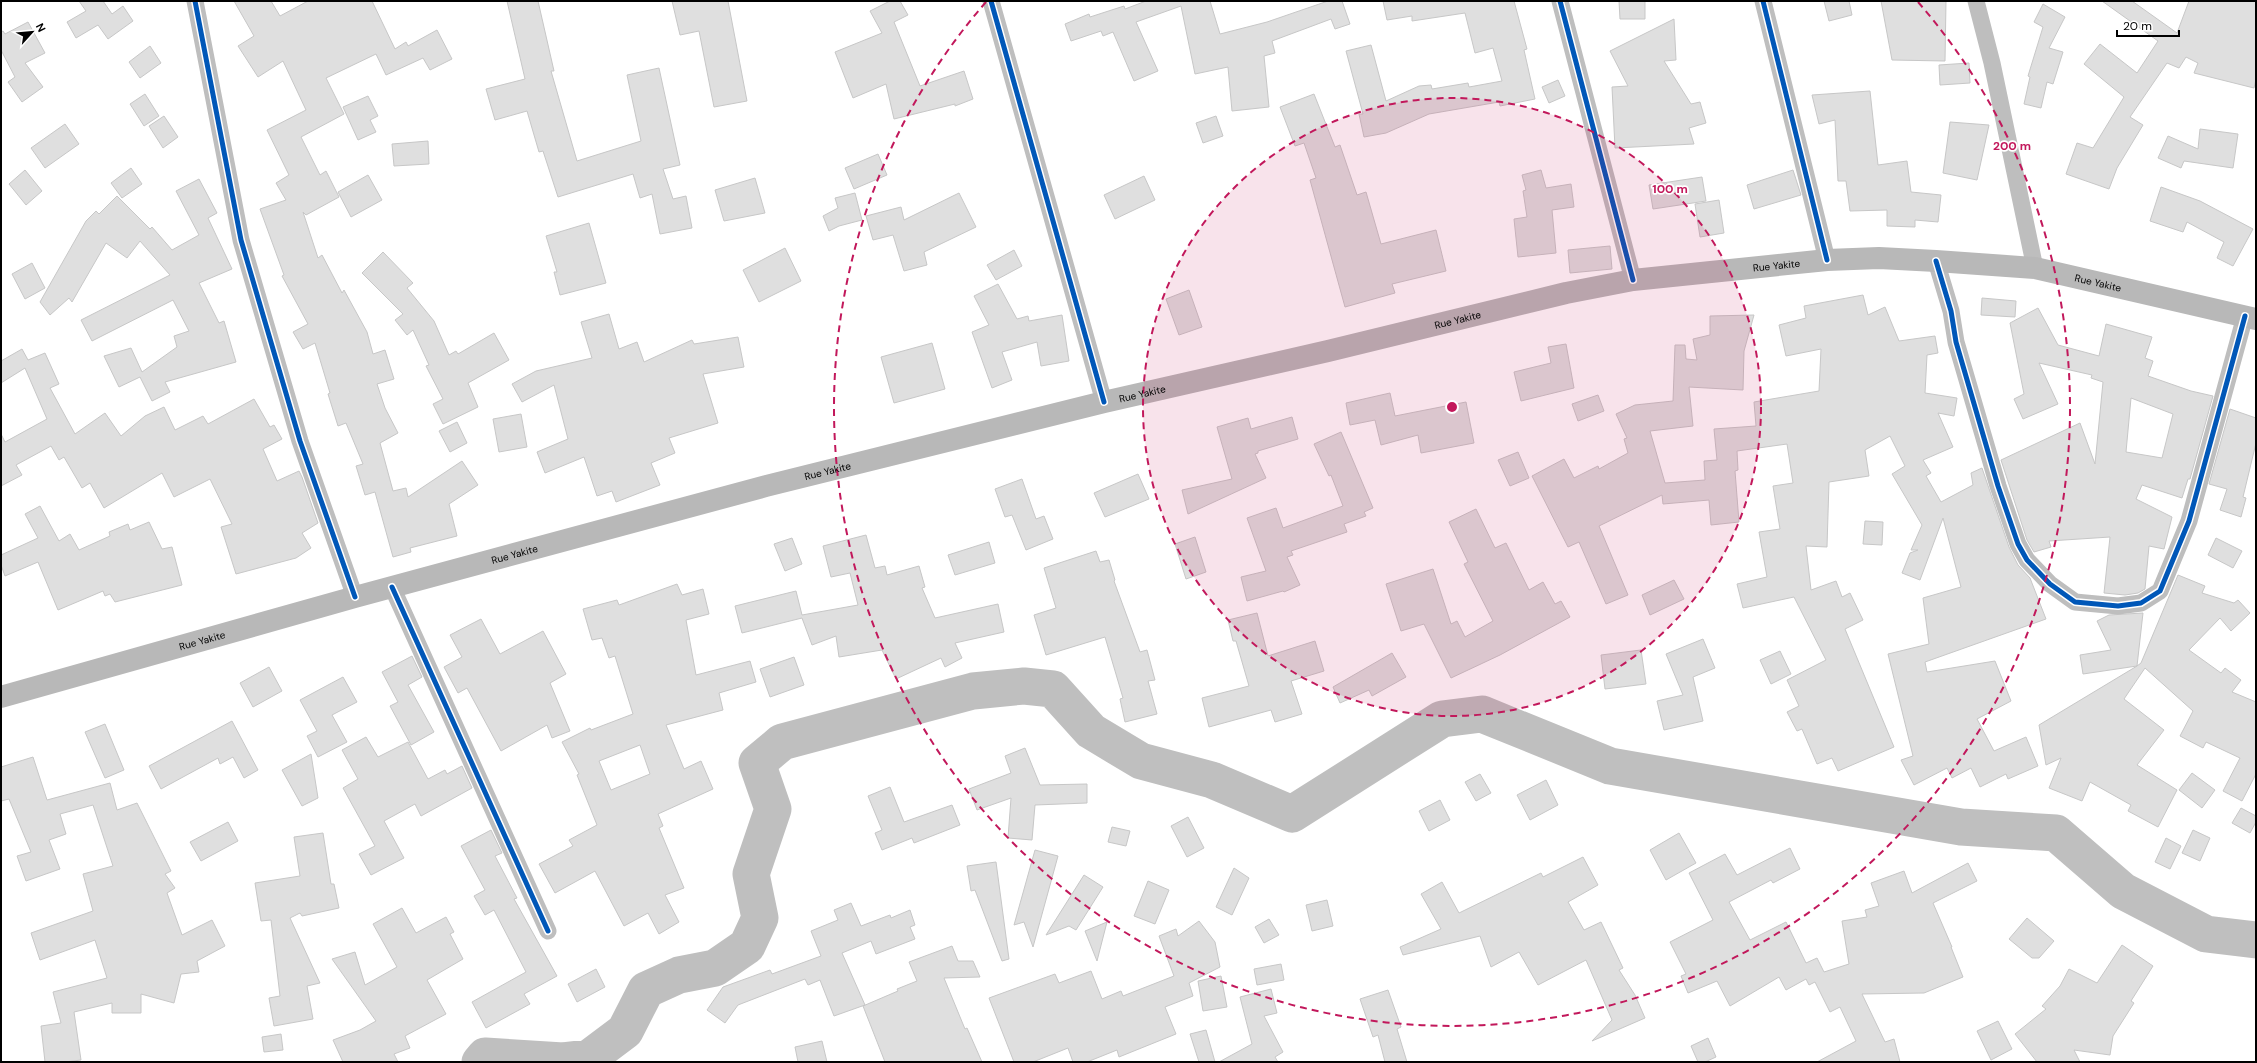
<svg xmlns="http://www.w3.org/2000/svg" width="2257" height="1063" viewBox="0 0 2257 1063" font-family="'DM Sans',sans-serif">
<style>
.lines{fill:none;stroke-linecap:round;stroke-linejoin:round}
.river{stroke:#bfbfbf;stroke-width:37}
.building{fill:#dfdfdf;stroke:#c7c7c7;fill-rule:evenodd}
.street{stroke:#bebebe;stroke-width:17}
.secondary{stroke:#b8b8b8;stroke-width:22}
.cycleway-casing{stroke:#fff;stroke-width:8}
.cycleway{stroke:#0057b8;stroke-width:5}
.ring{fill:none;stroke:#c2185b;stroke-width:2;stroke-dasharray:7 5}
.labels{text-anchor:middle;stroke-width:3.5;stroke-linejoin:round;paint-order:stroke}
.street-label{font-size:10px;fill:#000;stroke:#fff}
.centre{fill:#c2185b;stroke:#fff;stroke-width:2}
.ring-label{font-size:12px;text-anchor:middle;font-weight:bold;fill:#c2185b;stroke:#fff;stroke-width:3.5;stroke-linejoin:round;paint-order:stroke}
</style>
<rect width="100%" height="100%" fill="#fff"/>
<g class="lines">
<path class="river" d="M480,1062l5,-6 78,5 26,-3 36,-27 21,-41 33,-15 36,-7 32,-22 13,-28 -9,-44 22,-65 -16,-46 25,-21 191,-51 51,-5 29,3 38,42 50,30 71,19 80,34 150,-95 40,-5 128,52 351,61 95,6 67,58 83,43 50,6"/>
</g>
<path class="building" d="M79,1h24l9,13 11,-8 10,15 -25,18 -10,-14 -22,13 -9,-16 19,-11z
M234,1h37l9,15 28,-15h64l23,48 11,-7 2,4 29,-16 15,29 -22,11 -7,-12 -37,17 -10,-21 -50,24 18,36 -43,23 19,38 6,-4 13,26 -33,18 -3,-3 15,46 4,-3 20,38 2,-3 23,42 6,22 12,-4 9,29 -17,5 8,24 13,25 -18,10 13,48 13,-3 2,9 54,-36 16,24 -29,19 8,32 -47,12 1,4 -18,5 -18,-65 -10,3 -9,-29 7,-2 -17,-41 -8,3 -10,-32 2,-1 -15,-50 -12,6 -10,-17 15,-8 -26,-48 2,-1 -24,-66 26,-9 -10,-17 13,-8 -22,-45 39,-20 -23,-49 -25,16 -20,-31 16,-10z
M507,1h31l16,70h-3l26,90 64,-20 -14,-66 32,-7 21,97 -17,4 10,30 13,-3 6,32 -32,6 -8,-40 -12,4 -7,-24 -75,23 -15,-46 -4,1 -12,-41 -32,9 -9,-31 39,-10z
M672,1h56l19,100 -33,6 -15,-76 -19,4z
M890,1h10l8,14 -14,7 26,64 44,-15 9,28 -18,7v-2l-61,15 -8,-35 -33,14 -18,-46 47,-19 -12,-22z
M1146,1h64l10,33 47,-12 61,-21h14l8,23 -15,5 -4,-10 -59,22 3,12 -11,3 5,51 -37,4 -4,-44 -33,7 -14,-68 -45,16 22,49 -24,10 -21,-49 -10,4 -2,-5 -30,10 -6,-17 24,-10 1,3 34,-11 1,3z
M1383,1h131l13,48 -3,1 11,49 -35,7 -1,-4 -70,12 -43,19 -22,4 -5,-23h4l-17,-63 25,-6 15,56 33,-15 12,-1 1,4 36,-6 1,4 33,-6 -9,-33 -18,5 -10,-40 -53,8v-5l-25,4z
M1619,1h26v18h-25z
M1824,1h25l3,14 -23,6z
M1881,1h65l-1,60 -53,-1z
M2102,1h30l45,32 12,-32h67v78l-2,9 -60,-15 4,-10 -12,-6 -7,11 -12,-5 -37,54 13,8 -26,43 -8,21 -43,-15 11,-31 16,5 31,-51 -40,-33 16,-20 37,29 21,-32z
M2043,4l22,13 -16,31 14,4 -10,32 -6,-2 -6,26 -17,-4 6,-27 -2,-1 15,-49 -9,-5z
M1674,19l2,41 -12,1 27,43 9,-2 6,21 -17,5 5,16 -79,4 -3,-61 16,-1 -18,-35z
M28,22l17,31 -20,10 18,24 -21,15 -14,-20 7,-5 -14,-27v-18l2,-1 2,3z
M150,46l11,17 -21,15 -11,-16z
M1969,63l1,20 -30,2 -1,-20z
M1558,80l7,16 -16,7 -7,-16z
M1870,91l8,74 29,-4 4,31 30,3 -3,27 -23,-2v7l-28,-1v-16l-37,1 -4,-30h-8l-3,-61 -16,4 -7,-29z
M145,94l14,22 -15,10 -14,-22z
M1314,94l21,53 5,-2 17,50 9,-3 15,52 55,-14 10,41 -54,13 3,9 -50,14 -35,-127 6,-2 -12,-35 -9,3 -15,-39z
M368,96l10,20 -8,4 6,12 -18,8 -15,-33z
M164,116l14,21 -15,11 -14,-22z
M1216,116l7,20 -20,7 -7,-20z
M1950,122l39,3 -12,55 -34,-7z
M65,124l14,20 -34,24 -14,-20z
M2200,129l38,5 -5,34 -49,-7 -3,7 -23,-10 10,-22 30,13z
M428,141l1,23 -35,2 -2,-22z
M878,154l9,21 -33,14 -9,-21z
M131,168l11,16 -20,14 -11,-15z
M25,170l17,21 -16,14 -17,-21z
M1541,170l5,18 25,-4 3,23 -22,3 4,43 -38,4 -4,-38 13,-2 -4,-26 3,-1 -4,-15z
M1793,170l8,25 -47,14 -7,-24z
M368,175l14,25 -31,17 -13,-25z
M1144,176l11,24 -40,19 -11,-24z
M1702,177l4,24 -53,8 -4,-24z
M755,178l10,35 -41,8 -9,-31z
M199,179l18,34 -9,5 24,51 -33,14 20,40 5,-2 12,41 -71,20 5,10 -18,9 -12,-24 -21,10 -15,-31 27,-8 11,24 35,-25 -3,-11 15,-5 -16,-31 -81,41 -11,-21 89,-45 -30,-34 -13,17 -21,-15 -34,59 -3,-4 -19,17 -10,-13 46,-81 10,-10 3,3 18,-18 33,33 2,-2 20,23 27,-15 -23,-44z
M2161,187l39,14 53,28 -20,37 -16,-8 7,-16 -37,-20 -4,10 -33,-11z
M855,193l7,27 -23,6 -10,5 -6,-15 15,-8 -3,-10z
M959,193l17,34 -52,25 3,13 -23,6 -11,-36 -20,5 -7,-24 35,-9 3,13z
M1719,200l5,33 -24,4 -5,-33z
M589,223l17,60 -46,12 -6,-23h3l-11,-36z
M1610,246l2,23 -42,4 -2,-23z
M785,248l16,33 -42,21 -16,-32z
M1014,250l8,16 -26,14 -9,-15z
M383,252l30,31 -6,5 27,33 15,34 7,-4 2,3 36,-21 15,27 -41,23 10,24 -35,17 -10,-20 10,-5 -17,-33 3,-1 -16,-35 -6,5 -12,-15 8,-6 -41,-41z
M32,263l13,25 -20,11 -13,-25z
M998,284l19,35 11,-3 1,5 33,-6 7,46 -28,5 -4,-24 -35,10 10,28 -20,8 -20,-56 17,-7 -15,-29z
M1189,290l13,37 -23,8 -13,-36z
M1863,295l5,20 17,-8 14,34 36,-5 3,17 -11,2 -2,38 32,5 -3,18 -16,-3 15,34 -30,13 8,13 -5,3 15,26 32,-17 -2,-12 11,-5 27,79 9,18 12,13 16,41 -121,43 2,10 68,-11 16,40 -34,18 17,32 32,-14 12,29 -30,13 -2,-5 -26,13 -9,-19 -19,10 -5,-10 -33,17 -13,-25 12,-4 -25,-102 41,-10 -6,-46 38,-11 -18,-69 -23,62 -18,-7 8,-20 8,-3h-7l11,-25 -30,-51 13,-8 -15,-30 -25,14 4,26 -40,6 -2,65 -21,-1 5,44 25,-9 6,16 8,-4 13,27 -18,9 49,118 -56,24 -6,-13 -15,6 -15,-35 -5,2 -10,-19 12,-6 -12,-26 39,-20 -32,-63 -51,11 -6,-24 30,-7 -8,-45 21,-3 -7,-43 20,-3 -6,-39 -50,7 1,19 -3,1 4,51 -28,3 -2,-25 -46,4 -1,-9 -63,31 29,69 -22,9 -27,-62 -11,5 -36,-71 32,-17 10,19 24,-12 1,3 29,-16 -4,-14 3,-1 -11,-24 19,-9 38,-4 2,-56h10l1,14 11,1 -4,-21 17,-4v-19l44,-1 -10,36 -1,39 -54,-3 4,39 -43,5 15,52 40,-3 -1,-19 13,-1 -3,-31 42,-3 -2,-24 65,-11 2,-42 -35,7 -7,-31 27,-7 -2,-12z
M1982,298l34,3 -1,16 -34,-2z
M2038,308l20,37 41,11 7,-32 46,13 -7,21 8,3 -5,15 43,15 22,5 -23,83h-2l-6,19 -40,-13 -6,14 36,18 -8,32 -15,-3 -4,43 -7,4 -13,2 -21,-2 6,-56 -61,4 2,6 -17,5 -7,-12 -26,-80 79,-37 15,41 8,-82 -12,-4 1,-3 -53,-12 19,41 -35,15 -9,-20 10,-5 -14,-71zM2131,398l42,16 -11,44 -36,-6z
M609,314l10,35 18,-7 7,20 48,-22 2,4 44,-7 6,30 -41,7 15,49 -49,15 6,15 -24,10 9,22 -44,17 -4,-11 -15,5 -13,-39 -39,16 -8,-21 31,-13 -14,-54 -32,17 -10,-18 24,-13 56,-13 -11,-36z
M932,343l13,46 -51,14 -13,-46z
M1566,344l8,44 -53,13 -7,-29 37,-9 -3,-16z
M22,349l6,11 17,-7 14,31 -9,4 25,46 30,-21 16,23 24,-20 19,-9 11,23 28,-14 5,8 46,-25 16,28 4,-2 8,14 -19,10 14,32 22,-10 3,6 16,46 -16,10 9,15 -15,10 -60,16 -15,-47 11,-3 -22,-45 -36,18 -12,-24 -58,35 -14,-25 -8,5 -18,-31 -5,3 -8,-14 -35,19 6,10 -21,11v-52l4,8 42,-23 -22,-51 -24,15v-22z
M1390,393l5,23 71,-14 8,41 -53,10 -3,-18 -37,10 -6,-25 -25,5 -4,-22z
M1598,395l6,16 -26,10 -6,-17z
M2230,409l26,9v25l-13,54 3,1 -5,19 -21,-7 7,-21 -18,-5z
M521,414l6,33 -28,5 -6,-33z
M1292,417l6,22 -40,12v2l-3,1 11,24 -78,36 -6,-24 50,-11 -15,-52 31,-9 3,11z
M457,422l10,21 -17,9 -11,-21z
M1341,432l32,76 -9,4 2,4 -22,8 3,8 -56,19 2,4 -6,2 13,28 -16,7 -1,-1 -36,10 -6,-24 25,-6 -19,-53 29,-10 7,20 60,-22 -12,-31 -2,1 -15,-32z
M1518,452l11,26 -19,8 -12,-26z
M1138,474l11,25 -44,18 -11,-24z
M1022,479l14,40 8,-3 9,23 -27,11 -14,-35 -7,2 -10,-28z
M40,506l19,35 11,-7 9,16 31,-14 -1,-4 19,-8 2,6 19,-8 13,27 10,-2 10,38 -67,17 -5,-8 -5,2 -2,-5 -45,19 -20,-48 -33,14 -4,-11v-10l37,-17 -13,-24z
M1476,509l19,39 11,-5 23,47 14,-8 12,22 6,-3 9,16 -70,38 -49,23 -27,-54 -23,7 -15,-47 47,-15 18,55 6,-3 8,16 28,-16 -29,-57 4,-2 -19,-40z
M1865,521l18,1 -1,23 -19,-1z
M866,535l9,33 10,-2 2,9 32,-9 6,21 -3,1 13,30 63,-14 6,28 -49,11 7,15 -17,9 -4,-9 -45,21 -14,-29 -43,7 -3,-21 -24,9 -10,-27 -60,15 -7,-27 61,-15 6,24 56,-10 -8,-32 -19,4 -8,-31z
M1195,537l11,35 -20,7 -11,-35z
M792,538l10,26 -17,7 -11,-27z
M2216,538l26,13 -9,17 -25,-13z
M989,542l6,21 -40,12 -7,-20z
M1096,551l4,11 9,-2 6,20 -1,1 26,71 7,-2 8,30 -7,1 9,33 -32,8 -5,-23 3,-1 -18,-61 -59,18 -12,-40 22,-7 -12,-40z
M2178,575l27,11 -3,7 32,10 4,-3 12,13 -19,18 -11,-13 -31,32 32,23 4,-5 16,12 -9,12 24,10v72l-14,27 -19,-10 17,-33 -34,-16 -3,6 -23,-12 13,-25 -48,-43 -21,31 40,31 -27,35 40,25 -19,37 -30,-16 3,-6 -41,-23 -8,19 -33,-13 12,-30 -15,7 -7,-40 98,-59 -54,8 -3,-19 31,-5 -14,-29 12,-6 34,-2 -6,53 4,-3z
M1674,580l10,19 -34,16 -8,-20z
M677,584l5,11 21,-6 6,25 -23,6 10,55 54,-14 6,21 -37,11 4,17 -57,15 18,44 17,-8 12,28 -55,25 5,12 -4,2 25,60 -19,7 14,27 -20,12 -11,-21 -24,13 -29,-55 -40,22 -16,-29 34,-18 -4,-6 28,-15 -20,-50 2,-1 -17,-32 28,-14 1,2 42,-16 -18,-58 -6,2 -7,-20 -10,2 -9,-31 34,-9 2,5zM640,745l10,29 -39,16 -12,-29z
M1257,613l11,43 47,-15 9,30 -33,10 11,33 -27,8 -4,-12 -62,17 -7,-29 47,-12 -13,-45h-3l-5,-21z
M481,619l19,35 43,-23 23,43 -16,9 20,48 -18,7 -5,-13 -46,26 -34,-63 -9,5 -14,-26 18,-10 -12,-22z
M1703,639l12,29 -22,9 10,44 -39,9 -7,-29 26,-6 -17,-41z
M1641,650l5,34 -41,5 -4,-34z
M1780,651l11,23 -20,10 -11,-24z
M1392,653l14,24 -34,19 -3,-6 -29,13 -7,-16z
M412,656l10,21 -14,8 26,47 -23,13 -21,-39 8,-4 -16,-30z
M794,657l10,28 -34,12 -10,-28z
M269,667l13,24 -29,16 -13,-24z
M343,677l14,25 -25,13 15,27 -29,15 -11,-21 10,-5 -17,-31z
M232,721l26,49 -14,8 -11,-21 -13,7 -2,-6 -57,31 -12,-23z
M105,724l19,46 -19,8 -20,-46z
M366,737l12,20 30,-15 20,37 17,-9 2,4 15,-8 10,22 -51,28 -6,-12 -31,17 20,37 -33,17 -12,-21 16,-8 -32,-58 15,-9 -16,-29z
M1025,748l15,37 47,-1v19l-52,2 -3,35 -24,-2 3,-40 -34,12 -8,-21 42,-16 -6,-17z
M311,754l7,44 -16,8 -20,-36z
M33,757l14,43 63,-17 7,27 20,-7 34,68 -6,3 10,14 -8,5 15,42 30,-15 13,26 -28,15 2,11 -18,2 -7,29 -33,-9v19h-29v-10l-38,9 7,48 -16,2h-20l-4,-36 20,-3 -8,-31 54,-14 -12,-38 -55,20 -9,-27 62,-22 -10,-37 30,-8 -20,-61 -33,9 6,20 -17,6 11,29 -34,12 -9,-25 14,-4 -22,-53 -8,2v-34z
M2192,773l23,17 -13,18 -23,-18z
M1480,774l11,19 -15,8 -11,-19z
M1546,780l12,25 -28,15 -13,-25z
M890,787l14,35 48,-17 8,20 -46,18 -2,-5 -30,12 -7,-17 7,-3 -14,-34z
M1440,800l10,20 -21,11 -10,-20z
M2241,808l15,8v6l-6,11 -18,-10z
M1188,817l16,31 -17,9 -16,-31z
M228,822l10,19 -37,20 -11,-19z
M1112,827l18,4 -4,15 -18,-4z
M491,830l11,23 -7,3 22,42 -3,1 43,77 -33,18 6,10 -44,24 -14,-26 54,-30 -32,-62 -9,5 -11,-19 11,-6 -24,-44z
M2193,830l17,8 -10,23 -18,-8z
M323,833l8,51h3l5,24 -37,8 -2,-3 -10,5 30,65 -13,3 6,33 -39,7 -5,-28 11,-2 -9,-76 -10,1 -6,-38 45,-7 -6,-39z
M1679,833l17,30 -30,17 -16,-30z
M2166,838l15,8 -11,23 -15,-7z
M1790,848l10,21 -27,14 -2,-3 -42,22 21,38 36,-18 20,41 11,-5 7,14 25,-8 -7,-43 25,-4 -2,-7 14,-4 -8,-23 33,-12 8,22 56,-30 9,18 -44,22 19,44h-1l12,30 -39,16 -62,1 23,48 9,-3 6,23h-83l39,-21 -16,-34 -10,5 -15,-30 -6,3 -3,-6 -20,11 -7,-13 -49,29 -13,-25 -29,12 -7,-17 5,-2 -16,-32 43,-22 -24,-47 36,-19 12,21z
M1035,850l23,6 -25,91 -9,-25 -10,3z
M1583,857l15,28 -30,17 16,28 17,-8 22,46 -4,2 16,25 10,23 -53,23 20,-21 -26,-60 -48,25 -19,-33 -28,15 -11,-31 -77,19 -3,-8 41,-18 -20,-35 21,-12 17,31 82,-40 2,4z
M996,862l13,97 -7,2 -27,-71 -4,1 -4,-25z
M1234,868l15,10 -17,37 -16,-8z
M1084,875l19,12 -27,43 -7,-4 -23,9z
M1148,881l21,9 -14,34 -21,-8z
M1327,900l6,26 -21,5 -6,-26z
M851,903l10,23 29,-11 1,3 19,-8 5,15 -5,2 5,12 -39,15 -5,-13 -29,12 23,52 -31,11 -14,-36 -12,5 -3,-6 -67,26 -13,18 -18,-13 16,-23 47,-17 2,4 49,-18 -10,-25 27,-11 -4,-10z
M402,908l14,25 30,-16 8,15 -4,2 13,25 -36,21 19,34 -41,22 5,12 -16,6 4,8h-55l-10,-22 27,-10 16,-9 -44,-62 23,-7 10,33 32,-18 -24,-43z
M2027,918l27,23 -15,17h-7l-23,-19z
M1269,919l10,16 -15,8 -9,-16z
M1199,921l16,21 5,25 -31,16 4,13 -28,11 11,27 -57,23 -2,-7 -30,12h-14l-5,-14 -35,14h-19l-25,-64 66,-24 4,9 32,-12 11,28 19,-8 2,5 51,-20 -15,-40 17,-7 2,7z
M1107,922l-10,39 -12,-30z
M2122,945l31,21 -22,35 3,2 -21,33 -3,19 -36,-5 6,12h-43l-22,-28 31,-25 -4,-3 18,-20 9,-17 28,14z
M952,946l6,15h15l7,16 -36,1 21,51 2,-1 15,34h-97l-22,-56 35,-15 -1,-2 20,-8 -8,-19z
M1281,964l3,16 -27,5 -3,-16z
M596,969l9,18 -28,15 -9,-18z
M1221,976l6,31 -24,4 -5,-30z
M1271,989l6,24 -13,3 19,36 -8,5 3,5h-59l33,-18 -12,-47z
M1388,990l13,37 -4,2 10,33h-22l-7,-27 -5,2 -13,-38z
M1998,1021l14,28 -21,11 -14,-29z
M1206,1030l9,32h-16l-9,-28z
M281,1034l2,16 -19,2 -2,-15z
M1708,1038l8,19 -11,5h-7l-7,-16z
M822,1041l5,21h-29l-3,-15z"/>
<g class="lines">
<path class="street" d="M195,1l46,239 59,201 55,156
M991,1l113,401
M1560,1l73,279
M1763,1l64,259
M1976,1l16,62 43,205
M1936,261l15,50 5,31 42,144 20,58 9,16 23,24 25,18 43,4 23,-3 19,-12 29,-70 56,-205
M392,587l156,344"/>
<path class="secondary" id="s1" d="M1,697l354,-100 411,-111 338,-84 224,-51 238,-58 67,-13 194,-20 52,-2 57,3 99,7 221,51"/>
<defs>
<path id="cycleway" d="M195,1l46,239 59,201 55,156
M991,1l113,401
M1560,1l73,279
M1763,1l64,259
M1936,261l15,50 5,31 42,144 20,58 9,16 23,24 25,18 43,4 23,-3 19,-12 29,-70 56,-205
M392,587l156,344"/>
</defs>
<use href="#cycleway" class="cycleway-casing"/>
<use href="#cycleway" class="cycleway"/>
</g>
<circle cx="1452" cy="407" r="309" fill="#c2185b" fill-opacity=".12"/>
<g class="ring">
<circle cx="1452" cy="407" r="309"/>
<path d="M1918 2A618 618 0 1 1 986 2"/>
</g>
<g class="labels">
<g class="street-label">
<text dy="4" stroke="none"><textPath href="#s1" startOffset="1829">Rue Yakite</textPath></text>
<text dy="4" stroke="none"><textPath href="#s1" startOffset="2153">Rue Yakite</textPath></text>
<text dy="4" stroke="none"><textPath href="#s1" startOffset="1505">Rue Yakite</textPath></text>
<text dy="4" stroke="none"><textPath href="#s1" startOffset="1181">Rue Yakite</textPath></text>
<text dy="4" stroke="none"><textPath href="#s1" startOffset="857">Rue Yakite</textPath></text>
<text dy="4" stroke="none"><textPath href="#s1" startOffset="533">Rue Yakite</textPath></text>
<text dy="4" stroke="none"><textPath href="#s1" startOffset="209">Rue Yakite</textPath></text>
</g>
</g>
<circle cx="1452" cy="407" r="6" class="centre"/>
<g class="ring-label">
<text x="2012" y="150">200 m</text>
<text x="1670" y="193">100 m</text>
</g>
<rect width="2257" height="1063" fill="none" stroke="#000000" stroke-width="4"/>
<g transform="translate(32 32) rotate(63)" stroke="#ffffff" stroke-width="3" paint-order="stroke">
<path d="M0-3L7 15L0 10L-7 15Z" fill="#000000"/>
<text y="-6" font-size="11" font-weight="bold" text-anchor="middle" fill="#000000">N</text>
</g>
<path d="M2117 30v6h62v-6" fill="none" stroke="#000000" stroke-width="2"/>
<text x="2123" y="30" font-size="12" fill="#000000" stroke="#ffffff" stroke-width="3" paint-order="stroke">20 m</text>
</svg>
